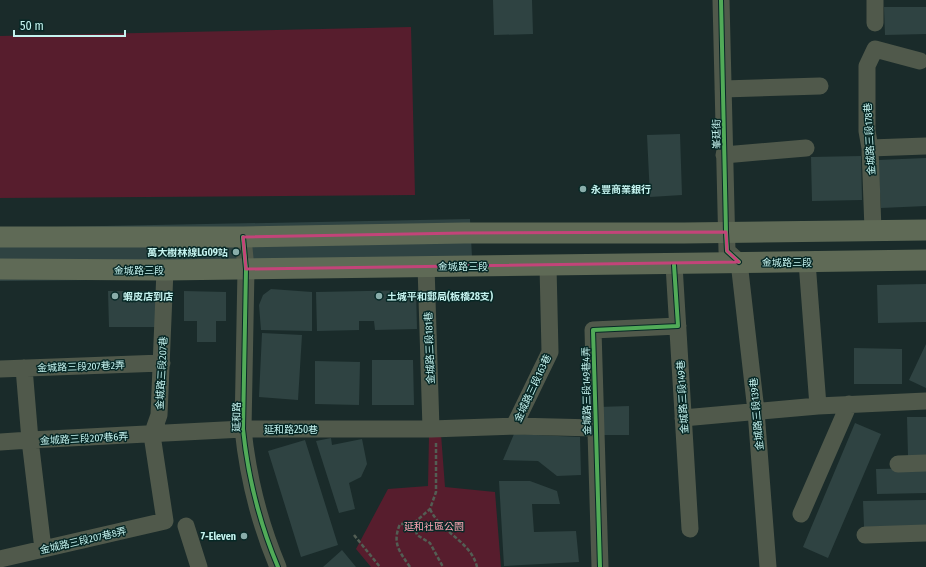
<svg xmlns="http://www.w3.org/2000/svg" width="926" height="567" viewBox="0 0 926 567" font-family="'Fira Sans Condensed','Noto Sans TC',sans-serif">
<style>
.green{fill:#571d2d}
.building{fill:#2f4342}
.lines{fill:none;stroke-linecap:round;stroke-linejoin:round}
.path{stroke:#535e54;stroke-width:2.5;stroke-dasharray:4 2;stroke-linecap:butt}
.minor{stroke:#50594b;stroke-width:17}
.major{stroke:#5f6a56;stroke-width:21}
.cycleway-casing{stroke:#072826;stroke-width:6}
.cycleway{stroke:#51ab58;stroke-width:4}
.marked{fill:none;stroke:#c34479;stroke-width:3;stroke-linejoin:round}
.poi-dot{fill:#89adaa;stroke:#072826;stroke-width:1.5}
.labels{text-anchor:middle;stroke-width:3;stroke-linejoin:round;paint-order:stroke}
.street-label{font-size:10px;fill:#c5f3ef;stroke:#072826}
.poi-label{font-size:10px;font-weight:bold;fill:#c5f3ef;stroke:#072826;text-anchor:start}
.park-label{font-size:10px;fill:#fca5b3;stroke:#072826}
</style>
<rect width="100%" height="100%" fill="#1a2b2a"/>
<path class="green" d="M411,27l4,168 -415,3v-162z
M441,434l4,53 50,5 6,75h-130l-15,-18 32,-60 40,-3 1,-51z"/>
<path class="building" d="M493,0h39l1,34 -39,1z
M884,7h42v27l-41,1z
M680,134l2,61 -32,2 -3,-62z
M861,156l1,44 -50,1 -1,-44z
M926,158v48l-45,2 -3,-48z
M470,219l3,57 -473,5v-53z
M926,284v38l-48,1 -1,-38z
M271,289l41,3v39l-51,-1 -2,-25 4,-10z
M416,290l1,39 -42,1 -1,-9h-15v9l-42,1 -1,-39z
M108,291h52v36h-51z
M184,291l42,1v29h-10v21h-19v-21h-13z
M262,333l40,2 -4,65 -39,-3z
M926,344v44l-17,-8z
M854,348l48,1v35h-48z
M372,360h41l1,45h-42z
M315,361l45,1 -1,43 -44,-1z
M629,406v29h-30l-1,-28z
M907,417h19v38l-18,1z
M855,423l26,11 -53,124 -25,-11z
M514,434l66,3 1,38 -24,1 -19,-15 -35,-1z
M331,438l1,7 30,-6 5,25 -6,13 -12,6 6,26 -16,4 -23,-72z
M305,440l33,105 -37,12 -33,-106z
M926,468v25l-49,1 -1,-25z
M499,481h31l27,10 3,13h-28l2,28 42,-1 3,31 -75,4z
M926,500v26l-62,1 -1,-26z
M342,550l14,17h-33z"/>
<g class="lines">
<path class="path" d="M436,443v49l-6,17 -16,14 3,12 13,8 13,24
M430,509c11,24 41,32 47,58
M354,535l26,32
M410,567c-11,-16 -18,-24 -10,-43l14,-1"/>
<path class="minor" d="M721,0l6,251 12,11 17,149 12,156
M875,23v-23
M723,89l97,-3
M870,148l56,-2
M724,155l82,-7
M873,230l-3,-82 -3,-17v-65l8,-17 45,12
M243,237l3,32 -3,160c5,49 16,93 35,138
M807,262l11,144
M674,265l16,264
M426,266l5,163
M0,369l162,-6
M683,418l135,-12 108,-5
M514,426l81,2
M0,442l30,-2 -6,-72
M898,464l28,-1
M801,514l48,-110
M186,526l13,41
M865,535l61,-2
M43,549l-13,-109 213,-11h188l83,-3 36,-74 -2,-86
M0,559l165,-38 -13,-86 7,-20 6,-145
M600,567l-7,-237 85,-4"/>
<path class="major" d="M0,237h243l221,-4h220l242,-3
M0,269l165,1 761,-10"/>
<defs>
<path id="cycleway" d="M721,0l5,232 1,19 12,11
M243,237l3,32 -3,160c5,49 16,93 35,138
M600,567l-7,-237 85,-4 -4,-61"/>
</defs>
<use href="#cycleway" class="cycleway-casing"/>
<use href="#cycleway" class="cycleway"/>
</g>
<path class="marked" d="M726,232l1,19 12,11 -493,7 -3,-32 221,-4z"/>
<g class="poi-dot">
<circle cx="583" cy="189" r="4"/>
<circle cx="236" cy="252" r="4"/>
<circle cx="115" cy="296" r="4"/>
<circle cx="379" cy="296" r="4"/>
<circle cx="244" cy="536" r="4"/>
</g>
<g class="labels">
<g class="street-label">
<text transform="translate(716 134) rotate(-91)" y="4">峯廷街</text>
<text transform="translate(869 139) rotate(-93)" y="4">金城路三段178巷</text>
<text x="787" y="266">金城路三段</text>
<text x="463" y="270">金城路三段</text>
<text x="139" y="274">金城路三段</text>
<text transform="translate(429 348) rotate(-92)" y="4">金城路三段181巷</text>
<text transform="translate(81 366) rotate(-2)" y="4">金城路三段207巷2弄</text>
<text transform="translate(161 373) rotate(-87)" y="4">金城路三段207巷</text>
<text transform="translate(532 388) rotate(-65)" y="4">金城路三段163巷</text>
<text transform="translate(586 391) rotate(-91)" y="4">金城路三段149巷4弄</text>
<text transform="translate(682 397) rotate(-93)" y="4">金城路三段149巷</text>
<text transform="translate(756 414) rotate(-95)" y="4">金城路三段139巷</text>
<text transform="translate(236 417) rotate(-89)" y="4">延和路</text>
<text x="291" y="433">延和路250巷</text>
<text transform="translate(84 438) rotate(-3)" y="4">金城路三段207巷6弄</text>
<text transform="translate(83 540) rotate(-13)" y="4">金城路三段207巷8弄</text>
</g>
<g class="poi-label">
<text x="591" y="193">永豐商業銀行</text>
<text x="228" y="256" text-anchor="end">萬大樹林線LG09站</text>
<text x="123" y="300">蝦皮店到店</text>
<text x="387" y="300">土城平和郵局(板橋28支)</text>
<text x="236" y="540" text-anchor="end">7-Eleven</text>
</g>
<g class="park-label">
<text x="434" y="530">延和社區公園</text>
</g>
</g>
<path d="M14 30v6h111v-6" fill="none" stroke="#c5f3ef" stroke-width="2"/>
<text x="20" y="30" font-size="12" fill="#c5f3ef" stroke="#072826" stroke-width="3" paint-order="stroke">50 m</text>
</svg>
